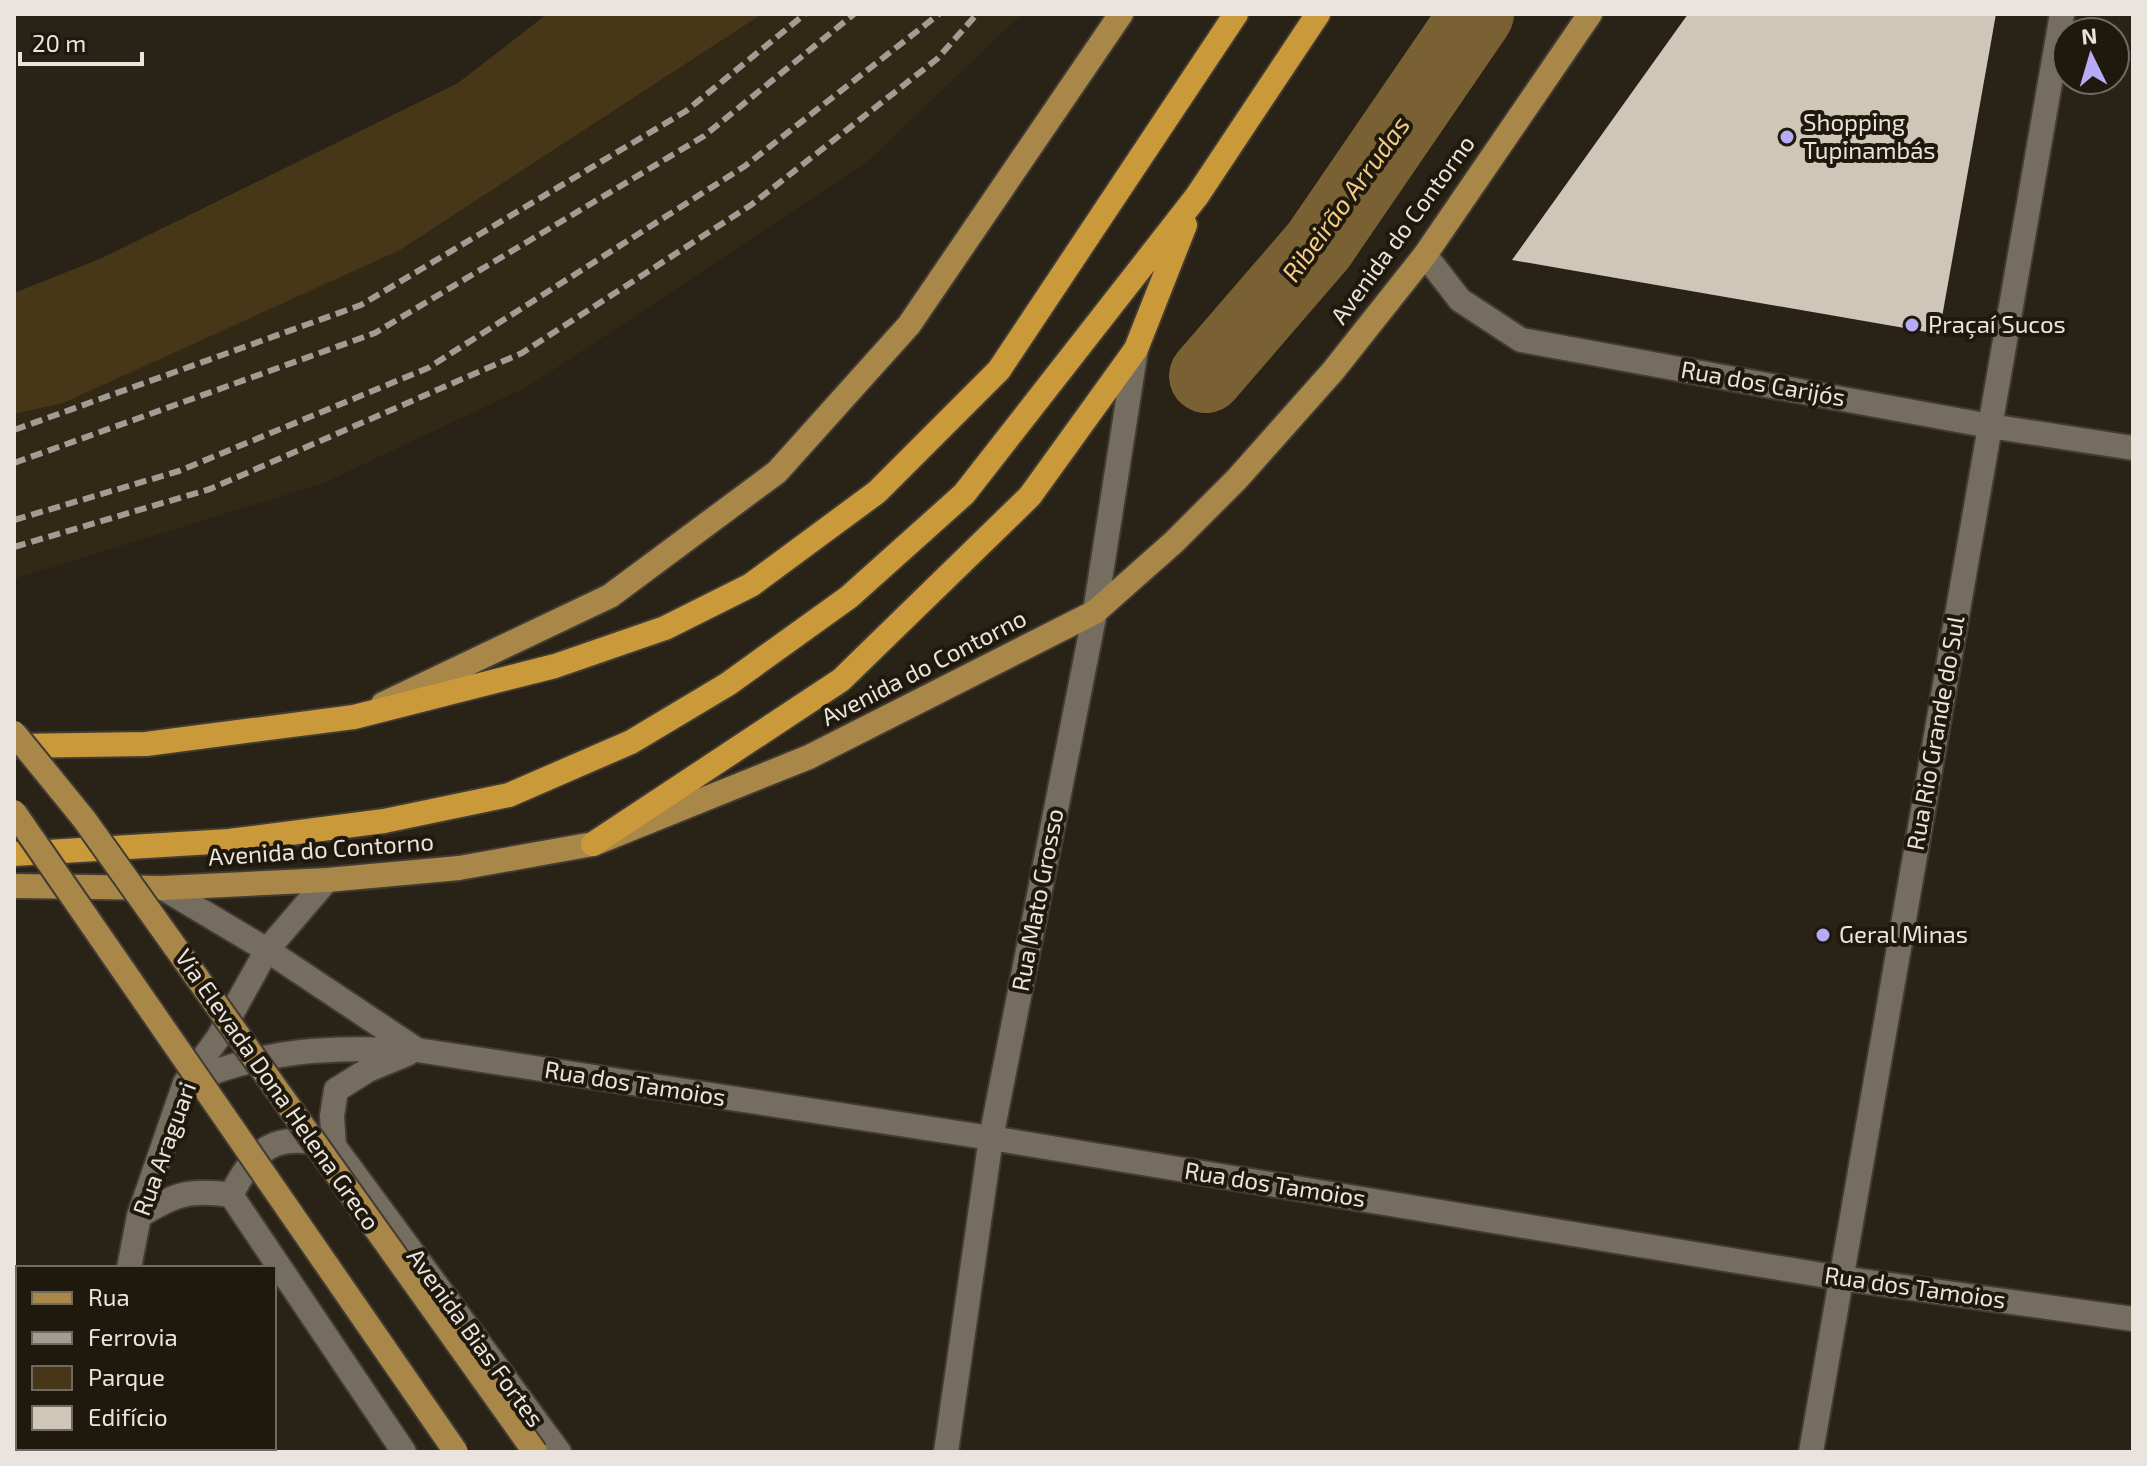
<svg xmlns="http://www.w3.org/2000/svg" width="2147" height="1466" viewBox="0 0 2147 1466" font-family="'Exo 2',sans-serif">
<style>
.built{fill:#322816}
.green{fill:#473618}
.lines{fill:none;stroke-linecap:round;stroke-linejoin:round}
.river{stroke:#7a6133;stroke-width:74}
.building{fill:#cfc6b7}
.minor-casing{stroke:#413b33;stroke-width:28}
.major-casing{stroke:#413b33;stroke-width:28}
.highway-casing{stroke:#413b33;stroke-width:28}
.minor{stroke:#756d5f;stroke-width:24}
.major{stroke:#a88749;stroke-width:24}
.highway{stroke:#ca993a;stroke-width:24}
.rail{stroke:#a29c94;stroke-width:6;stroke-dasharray:12 6;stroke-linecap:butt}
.major-bridge-casing{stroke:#413b33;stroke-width:28;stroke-linecap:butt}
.major-bridge{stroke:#a88749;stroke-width:24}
.poi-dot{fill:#b7abf8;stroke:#1f180d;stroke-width:3}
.labels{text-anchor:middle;stroke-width:8;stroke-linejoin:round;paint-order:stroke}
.poi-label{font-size:24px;fill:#e9e4dd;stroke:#1f180d;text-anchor:start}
.street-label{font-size:24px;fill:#e9e4dd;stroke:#1f180d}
.water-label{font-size:26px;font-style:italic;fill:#f5cc85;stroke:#1f180d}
</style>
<rect width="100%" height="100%" fill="#292216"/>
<path class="built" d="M547,14h475l-156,149 -337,223 -205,97 -310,96v-286l88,-35 356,-175z"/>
<path class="green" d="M547,14h215l-362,236 -337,153 -49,11v-121l88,-35 356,-175z"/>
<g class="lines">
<path class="river" d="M1206,376l113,-131 158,-231"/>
</g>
<path class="building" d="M1688,14h308l-57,320 -427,-74z"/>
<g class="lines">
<defs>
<path id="minor" d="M1425,255l35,45 61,40 469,86 143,22
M163,888l104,62 150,100
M185,1083c86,-36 141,-35 232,-33l574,88 849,140 293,41
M334,1146l225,306
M334,1146l-2,-30 4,-26 32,-20 39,-16
M231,1195c26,-49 43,-62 98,-50
M139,1216c36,-22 50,-27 92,-21l173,257
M129,1268l10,-52 46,-133 33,-45 49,-88 60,-70
M93,1452v-4
M946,1452l45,-314 104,-526 41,-263
M1811,1452l251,-1438"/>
<path id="major" d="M383,704l227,-108 167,-124 132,-147 212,-311
M14,886l149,2 164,-8 132,-12 134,-24 216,-87 286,-145 79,-70 63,-63 96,-108 92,-116 165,-241"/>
<path id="highway" d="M14,746l132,-2 208,-27 201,-51 110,-38 86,-43 126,-93 122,-122 237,-356
M593,844l248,-164 189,-184 106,-147 49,-124
M14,854l215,-13 155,-20 125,-26 122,-53 97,-58 121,-87 115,-103 233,-298 121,-182"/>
</defs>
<use href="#minor" class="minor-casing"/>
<use href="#major" class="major-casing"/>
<use href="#highway" class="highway-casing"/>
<use href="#minor" class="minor"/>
<use href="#major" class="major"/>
<use href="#highway" class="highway"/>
<path class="rail" d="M14,430l347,-125 325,-194 119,-97
M14,463l361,-130 329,-197 150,-122
M14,520l165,-49 249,-103 317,-202 194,-152
M14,547l196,-58 312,-136 229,-148 186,-146 40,-45"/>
<defs>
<path id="major-bridge" d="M14,733l70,86 451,633
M14,812l442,640"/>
</defs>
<use href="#major-bridge" class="major-bridge-casing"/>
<use href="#major-bridge" class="major-bridge"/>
</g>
<g class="poi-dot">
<circle cx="1787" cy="137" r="8"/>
<circle cx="1912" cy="325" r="8"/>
<circle cx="1823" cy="935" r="8"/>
</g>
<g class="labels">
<g class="poi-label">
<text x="1803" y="131">Shopping<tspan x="1803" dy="28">Tupinambás</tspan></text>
<text x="1928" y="333">Praçaí Sucos</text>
<text x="1839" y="943">Geral Minas</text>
</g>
<g class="street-label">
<text transform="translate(1403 230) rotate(-54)" y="8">Avenida do Contorno</text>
<text transform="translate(1763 384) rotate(10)" y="8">Rua dos Carijós</text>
<text transform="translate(924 668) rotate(-27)" y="8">Avenida do Contorno</text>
<text transform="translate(1936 733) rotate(-80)" y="8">Rua Rio Grande do Sul</text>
<text transform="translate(321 850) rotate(-4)" y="8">Avenida do Contorno</text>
<text transform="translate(1038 900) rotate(-79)" y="8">Rua Mato Grosso</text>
<text transform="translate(635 1084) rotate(9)" y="8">Rua dos Tamoios</text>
<text transform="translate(277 1090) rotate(55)" y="8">Via Elevada Dona Helena Greco</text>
<text transform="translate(165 1149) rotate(-70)" y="8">Rua Araguari</text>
<text transform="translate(1275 1185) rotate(9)" y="8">Rua dos Tamoios</text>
<text transform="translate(1915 1288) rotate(8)" y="8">Rua dos Tamoios</text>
<text transform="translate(475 1338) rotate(54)" y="8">Avenida Bias Fortes</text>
</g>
<g class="water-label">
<text transform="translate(1346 199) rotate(-54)" y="9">Ribeirão Arrudas</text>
</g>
</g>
<rect width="2147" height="1466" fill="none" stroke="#e9e4dd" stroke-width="32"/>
<rect x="16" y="1266" width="260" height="184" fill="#1f180d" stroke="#706a60" stroke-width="2"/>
<rect x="32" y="1292" width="40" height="12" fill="#a88749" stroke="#706a60" stroke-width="2"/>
<text x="88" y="1306" font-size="24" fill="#e9e4dd">Rua</text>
<rect x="32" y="1332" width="40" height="12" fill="#a29c94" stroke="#706a60" stroke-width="2"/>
<text x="88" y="1346" font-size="24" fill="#e9e4dd">Ferrovia</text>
<rect x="32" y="1366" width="40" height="24" fill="#473618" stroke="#706a60" stroke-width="2"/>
<text x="88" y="1386" font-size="24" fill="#e9e4dd">Parque</text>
<rect x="32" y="1406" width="40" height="24" fill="#cfc6b7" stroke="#706a60" stroke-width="2"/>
<text x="88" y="1426" font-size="24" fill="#e9e4dd">Edifício</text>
<g transform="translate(2091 56) rotate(355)"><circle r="38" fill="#1f180d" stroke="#706a60" stroke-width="2"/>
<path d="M0-6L14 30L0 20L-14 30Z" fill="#b7abf8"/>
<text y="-12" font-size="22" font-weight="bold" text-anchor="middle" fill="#e9e4dd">N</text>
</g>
<path d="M20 52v12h122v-12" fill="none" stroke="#e9e4dd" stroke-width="4"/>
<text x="32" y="52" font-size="24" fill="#e9e4dd" stroke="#1f180d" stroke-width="6" paint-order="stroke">20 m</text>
</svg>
